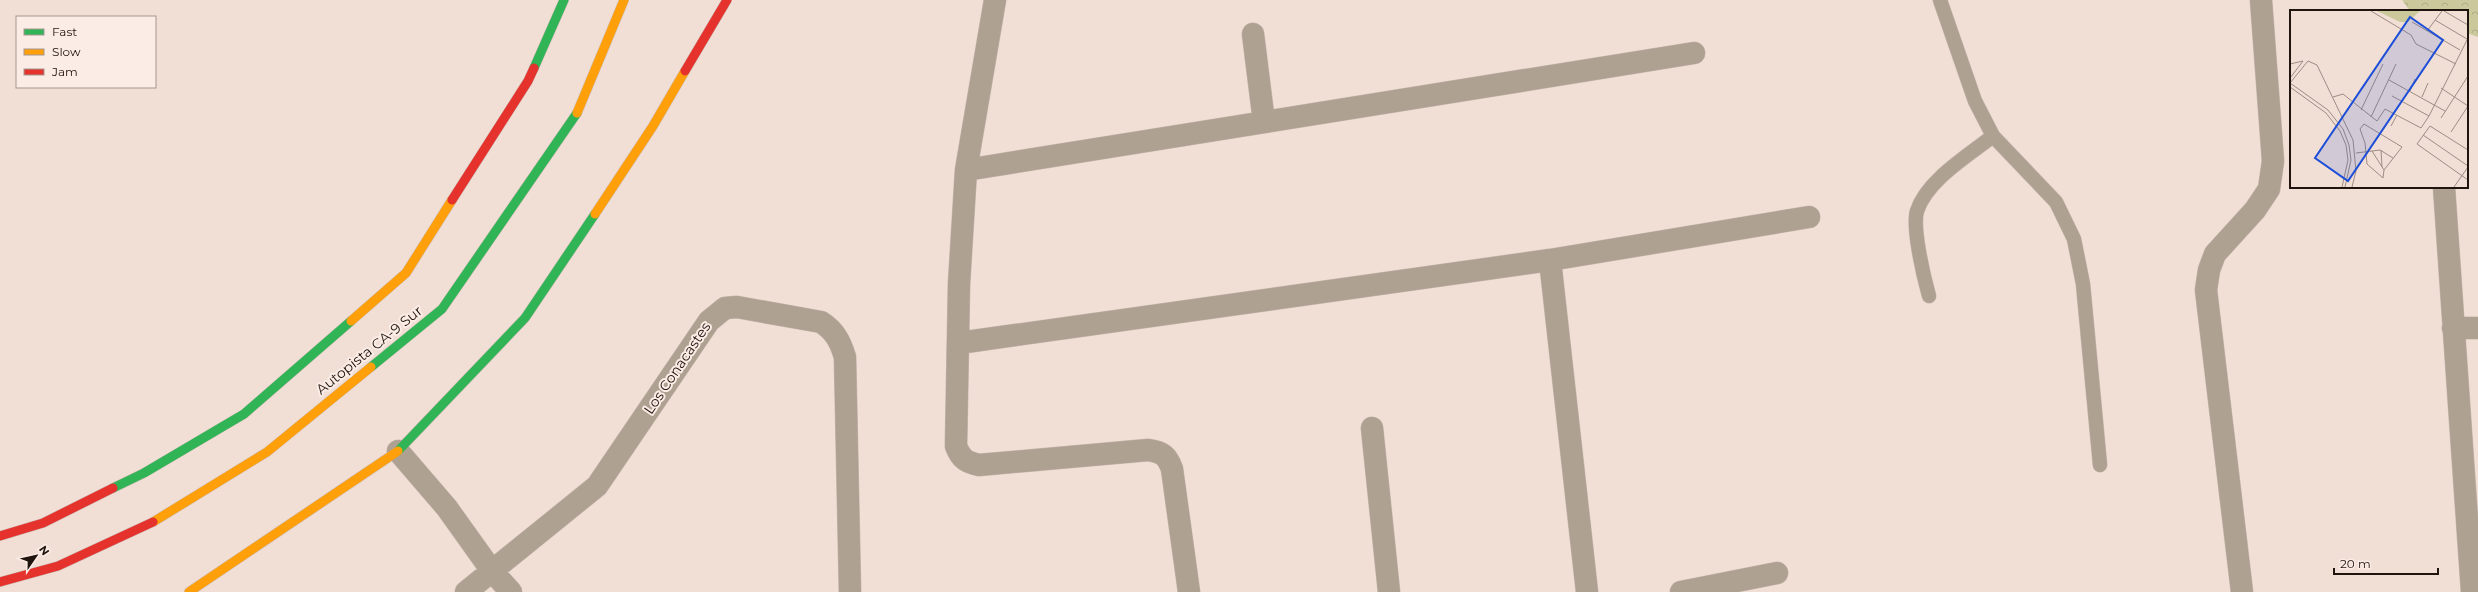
<svg xmlns="http://www.w3.org/2000/svg" width="2478" height="592" viewBox="0 0 2478 592" font-family="Montserrat,sans-serif">
<style>
.forest{fill:url(#forest-crowns)}
.lines{fill:none;stroke-linecap:round;stroke-linejoin:round}
.lane-casing{stroke:#c9bab4;stroke-width:15}
.street-casing{stroke:#c9bab4;stroke-width:23}
.fast-casing{stroke:#c9bab4;stroke-width:10}
.slow-casing{stroke:#c9bab4;stroke-width:10}
.jam-casing{stroke:#c9bab4;stroke-width:10}
.lane{stroke:#afa191;stroke-width:14}
.street{stroke:#afa191;stroke-width:22}
.fast{stroke:#30b455;stroke-width:9}
.slow{stroke:#ff9f0a;stroke-width:9}
.jam{stroke:#e5322d;stroke-width:9}
.labels{text-anchor:middle;stroke-width:4;stroke-linejoin:round;paint-order:stroke}
.street-label{font-size:14px;fill:#1f140e;stroke:#fbede6}
.inset-road{fill:none;stroke:#9d8d85;stroke-width:1}
.view{fill:#1d4ed8;fill-opacity:0.15;stroke:#1d4ed8;stroke-width:2}
.inset-edge{fill:none;stroke:#1f140e;stroke-width:2}
</style>
<defs>
<pattern id="forest-crowns" width="20" height="18" patternUnits="userSpaceOnUse"><rect width="20" height="18" fill="#cbc99c"/><path d="M2 6a3 3 0 1 1 6 0M12 15a3 3 0 1 1 6 0" fill="none" stroke="#aeac85"/></pattern>
</defs>
<rect width="100%" height="100%" fill="#f1ded5"/>
<path class="forest" d="M2402,0h76v37l-11,-4v-22h-57z"/>
<g class="lines">
<defs>
<path id="lane" d="M1940,0l35,101 18,35 63,66 18,37 9,45 17,181
M1929,296c-5,-18 -17,-68 -12,-85 10,-31 52,-56 76,-75"/>
<path id="street" d="M995,0l-29,170 -7,114 -3,162c5,13 10,16 23,19l169,-15c14,2 19,5 24,19l17,123
M1253,34l11,88
M966,170l728,-117
M2444,187l28,405
M1550,260l37,332
M2453,328h25
M959,343l591,-83 259,-43
M1372,428l17,164
M398,451l49,57 45,63 19,21
M466,592l131,-106 112,-165 16,-13 12,-1 84,15c14,9 19,19 24,35l5,235
M1681,592l96,-19
M2242,592l-36,-302 3,-20 6,-16 40,-44 14,-21 4,-28 -12,-161"/>
<path id="fast" d="M534,68l30,-68
M371,367l71,-58 135,-196
M398,451l127,-133 70,-104
M113,488l31,-15 100,-59 107,-93"/>
<path id="slow" d="M577,113l47,-113
M595,214l58,-88 32,-55
M351,321l55,-48 46,-73
M153,522l114,-70 104,-85
M189,592l209,-141"/>
<path id="jam" d="M685,71l42,-71
M452,200l76,-119 6,-13
M0,536l43,-13 70,-35
M0,582l58,-16 95,-44"/>
</defs>
<use href="#lane" class="lane-casing"/>
<use href="#street" class="street-casing"/>
<use href="#fast" class="fast-casing"/>
<use href="#slow" class="slow-casing"/>
<use href="#jam" class="jam-casing"/>
<use href="#lane" class="lane"/>
<use href="#street" class="street"/>
<use href="#fast" class="fast"/>
<use href="#slow" class="slow"/>
<use href="#jam" class="jam"/>
</g>
<g class="labels">
<g class="street-label">
<text transform="translate(369 350) rotate(-39)" y="5">Autopista CA-9 Sur</text>
<text transform="translate(677 368) rotate(-56)" y="5">Los Conacastes</text>
</g>
</g>
<g transform="translate(2290 10)">
<rect width="178" height="178" fill="#f1ded5"/>
<path d="M87,1h43l-12,11h-8z" fill="#cbc99c"/>
<path class="inset-road" d="M81,1l40,24 5,9 40,20M154,1l24,14M145,10l32,19M122,12l48,28M137,21l15,-20M18,51l9,4 36,75 3,31 -4,16M0,54l13,-3M0,68l13,-17M99,70l56,31M0,73l38,27 15,19 6,16 2,15 -6,27M0,73l18,-22M0,77l36,26 14,18 6,14 2,15 -6,27M151,78l27,18M120,81l5,-12M102,86l37,20 39,-78M43,87l10,-3 34,27 8,-12 36,19 8,-12M132,87l6,-14M71,100l22,-46M81,107l25,-53M151,108l27,-42M74,114l38,23 -18,23 -1,8 -16,-14 -2,-21 -5,-14zM101,116l6,-11M161,122l17,-26M133,125l45,31M91,140l1,17M178,140l-38,-24 -13,18 51,36M82,141l12,19M66,143l24,-3 13,8M164,177l14,-20"/>
<path class="view" d="M120,7l33,23 -95,141 -33,-23z"/>
<rect width="178" height="178" class="inset-edge"/>
</g>
<rect x="16" y="16" width="140" height="72" fill="#fbede6" stroke="#a39690"/>
<rect x="24" y="29" width="20" height="6" fill="#30b455" stroke="#a39690"/>
<text x="52" y="36" font-size="12" fill="#1f140e">Fast</text>
<rect x="24" y="49" width="20" height="6" fill="#ff9f0a" stroke="#a39690"/>
<text x="52" y="56" font-size="12" fill="#1f140e">Slow</text>
<rect x="24" y="69" width="20" height="6" fill="#e5322d" stroke="#a39690"/>
<text x="52" y="76" font-size="12" fill="#1f140e">Jam</text>
<g transform="translate(36 556) rotate(56)" stroke="#fbede6" stroke-width="3" paint-order="stroke">
<path d="M0-3L7 15L0 10L-7 15Z" fill="#1f140e"/>
<text y="-6" font-size="11" font-weight="bold" text-anchor="middle" fill="#1f140e">N</text>
</g>
<path d="M2334 568v6h104v-6" fill="none" stroke="#1f140e" stroke-width="2"/>
<text x="2340" y="568" font-size="12" fill="#1f140e" stroke="#fbede6" stroke-width="3" paint-order="stroke">20 m</text>
</svg>
